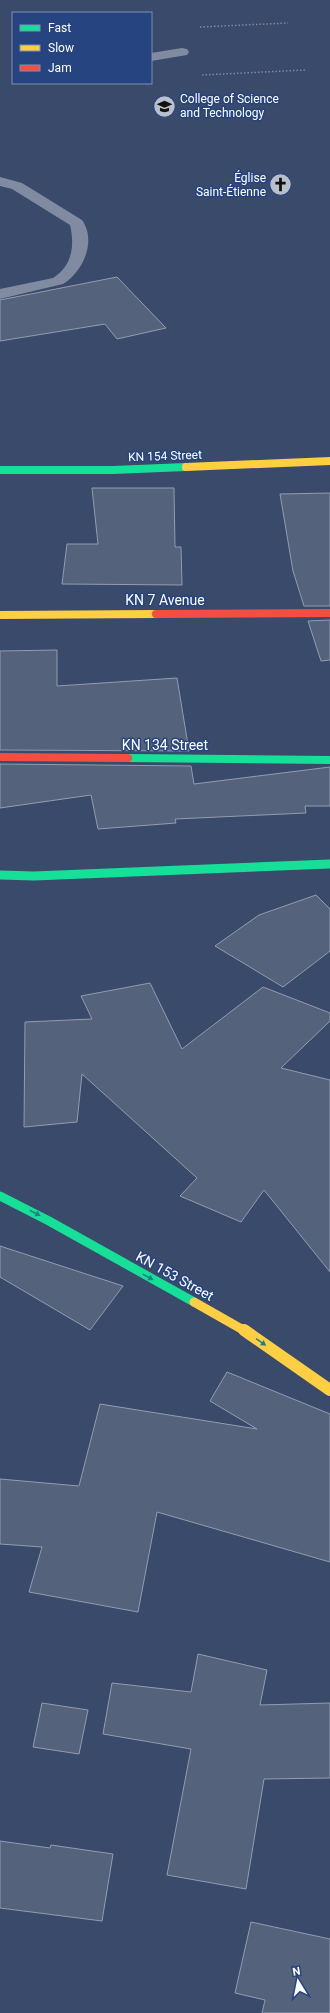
<svg xmlns="http://www.w3.org/2000/svg" width="330" height="2013" viewBox="0 0 330 2013" font-family="Roboto,sans-serif">
<style>
.building{fill:#55627c;stroke:#939cb0}
.lines{fill:none;stroke-linecap:round;stroke-linejoin:round}
.path{stroke:#808ba1;stroke-width:1.5;stroke-dasharray:1.5 2;stroke-linecap:butt}
.lane{fill:#808ba1;fill-rule:evenodd}
.street{fill:#808ba1;fill-rule:evenodd}
.fast-far1{stroke:#16e098;stroke-width:8}
.fast{stroke:#16e098;stroke-width:9}
.slow-far2{stroke:#ffcf43;stroke-width:8}
.slow-far1{stroke:#ffcf43;stroke-width:9}
.slow{stroke:#ffcf43;stroke-width:12}
.jam{stroke:#f24e42;stroke-width:8}
.oneway{fill:#208289}
.labels{text-anchor:middle;stroke-width:3;stroke-linejoin:round;paint-order:stroke}
.far-poi-label{font-size:12px;fill:#fff;stroke:#26447f;text-anchor:start}
.far-street-label{font-size:12px;fill:#fff;stroke:#26447f}
.street-label{font-size:14px;fill:#fff;stroke:#26447f}
</style>
<rect width="100%" height="100%" fill="#3a4a6b"/>
<path class="building" d="M117,277l49,51 -49,11 -12,-15 -105,17v-41z
M92,488h82l1,59h6l1,38 -120,-1 5,-40h31z
M330,493v113h-26l-11,-35 -13,-77z
M330,620v40l-9,1 -13,-40z
M57,650v36l120,-8 12,73 -189,-1v-99z
M0,764l191,2 3,18 136,-17v39h-25l1,7 -131,6 1,4 -78,6 -7,-34 -91,13z
M316,895l14,14v42l-47,36 -68,-41 44,-31z
M150,983l32,66 81,-62 67,26v8l-49,47 49,12v192l-66,-82 -23,32 -61,-26 17,-18 -115,-104 -5,48 -53,5 1,-105 67,-3 -11,-23z
M0,1246l123,40 -33,44 -90,-53z
M227,1372l103,42v148l-173,-50 -19,100 -109,-20 13,-45 -42,-3v-65l79,7 21,-82 157,25 -47,-28z
M198,1654l69,16 -7,35 70,-2v75l-66,1 -18,110 -79,-14 24,-126 -88,-15 9,-51 79,9z
M42,1703l46,7 -9,44 -46,-7z
M0,1841l50,7 1,-3 62,9 -11,67 -102,-13z
M251,1922l79,17v74h-68l3,-13 -30,-7z"/>
<g class="lines">
<path class="path" d="M200,27l88,-4
M202,75l103,-5"/>
<path class="lane" d="M182,48l5,1 2,3 -2,3 -36,6v-8z"/>
<path class="street" d="M0,177l22,6 60,37c15,21 1,52 -19,64l-63,15v-10l53,-11c19,-12 22,-32 17,-53l-58,-36 -12,-3z"/>
<path class="fast-far1" d="M0,470h113l73,-3
M128,758l202,2"/>
<path class="fast" d="M0,875l34,1 296,-12
M0,1196l49,25 145,81"/>
<path class="slow-far2" d="M186,467l144,-6
M0,615l156,-1"/>
<path class="slow-far1" d="M194,1302l51,29"/>
<path class="slow" d="M244,1330l86,60"/>
<path class="jam" d="M156,614l174,-1
M0,757l128,1"/>
</g>
<defs><path id="oneway-solid" d="M-6-.8H1V-3.2L6.5 0L1 3.2V.8H-6Z"/></defs>
<g class="oneway">
<use href="#oneway-solid" transform="translate(35 1213) rotate(27)"/>
<use href="#oneway-solid" transform="translate(148 1277) rotate(29)"/>
<use href="#oneway-solid" transform="translate(261 1342) rotate(35)"/>
</g>
<defs>
<symbol id="university-disc" viewBox="-11 -11 22 22"><circle r="9.5" fill="#bac0cb" stroke="#26447f"/><path d="M0-5L7-2L0 1L-7-2ZM-4 1L0 2.5L4 1V4Q0 6-4 4Z" fill="#111"/></symbol>
<symbol id="church-disc" viewBox="-11 -11 22 22"><circle r="9.5" fill="#bac0cb" stroke="#26447f"/><path d="M-1.2-6h2.4v3.5h3.3v2.4h-3.3V6h-2.4V-.1h-3.3v-2.4h3.3Z" fill="#111"/></symbol>
</defs>
<g fill-rule="evenodd">
<use href="#university-disc" x="152" y="94" width="25" height="25"/>
<use href="#church-disc" x="268" y="172" width="25" height="25"/>
</g>
<g class="labels">
<g class="far-poi-label">
<text x="180" y="103">College of Science<tspan x="180" dy="14">and Technology</tspan></text>
<text x="266" y="182" text-anchor="end">Église<tspan x="266" dy="14">Saint-Étienne</tspan></text>
</g>
<g class="far-street-label">
<text transform="translate(165 456) rotate(-2)" y="4">KN 154 Street</text>
</g>
<g class="street-label">
<text x="165" y="605">KN 7 Avenue</text>
<text x="165" y="750">KN 134 Street</text>
<text transform="translate(175 1276) rotate(29)" y="5">KN 153 Street</text>
</g>
</g>
<rect x="12" y="12" width="140" height="72" fill="#26447f" stroke="#7d8fb2"/>
<rect x="20" y="25" width="20" height="6" fill="#16e098" stroke="#7d8fb2"/>
<text x="48" y="32" font-size="12" fill="#ffffff">Fast</text>
<rect x="20" y="45" width="20" height="6" fill="#ffcf43" stroke="#7d8fb2"/>
<text x="48" y="52" font-size="12" fill="#ffffff">Slow</text>
<rect x="20" y="65" width="20" height="6" fill="#f24e42" stroke="#7d8fb2"/>
<text x="48" y="72" font-size="12" fill="#ffffff">Jam</text>
<g transform="translate(298 1981) rotate(350)" stroke="#26447f" stroke-width="3" paint-order="stroke">
<path d="M0-3L7 15L0 10L-7 15Z" fill="#ffffff"/>
<text y="-6" font-size="11" font-weight="bold" text-anchor="middle" fill="#ffffff">N</text>
</g>
</svg>
